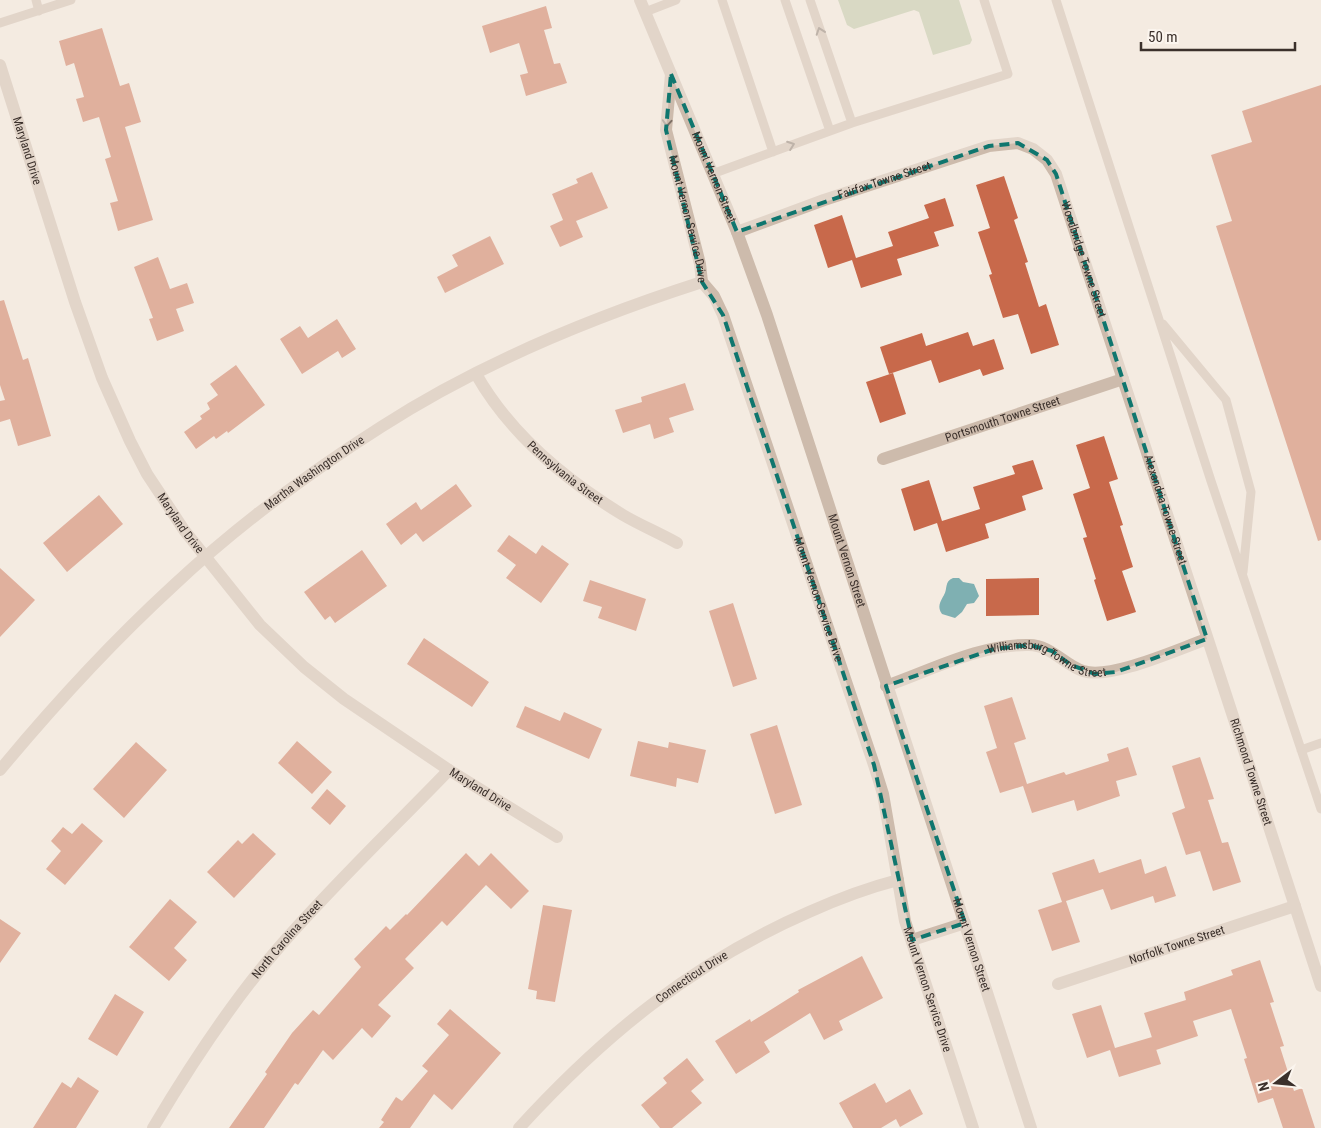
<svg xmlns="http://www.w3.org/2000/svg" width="1321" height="1128" viewBox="0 0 1321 1128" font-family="'Roboto Condensed',sans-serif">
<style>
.green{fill:#b8c4a0}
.water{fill:#7fb0b2}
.building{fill:#c8694b}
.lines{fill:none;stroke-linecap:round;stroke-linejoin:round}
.service{stroke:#cdbbac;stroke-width:9}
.minor{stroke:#cdbbac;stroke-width:12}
.tertiary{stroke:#cdbbac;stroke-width:12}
.oneway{stroke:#7d6f65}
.marked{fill:none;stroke:#0f766e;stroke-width:4;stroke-dasharray:10 6;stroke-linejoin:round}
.labels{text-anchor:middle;stroke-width:4;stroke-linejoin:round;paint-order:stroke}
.street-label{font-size:12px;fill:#3b302b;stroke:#fbf5ee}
</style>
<rect width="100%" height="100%" fill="#f4ebe1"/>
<path class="green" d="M838,0h121l13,40 -2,4 -37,11 -14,-43 -5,-2 -60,19 -7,-4z"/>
<path class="water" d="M953,578h6l4,4 11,2 5,12 -5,7 -7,1 -5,8 -7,6 -13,-4c-5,-7 -2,-12 2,-19 4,-7 0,-13 9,-17z"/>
<path class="building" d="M546,6l6,22 -8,2 10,34 6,-1 7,20 -41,13 -6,-21 8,-2 -9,-30 -29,10 -8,-27z
M102,28l18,58 9,-3 12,39 -16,5 28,93 -35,11 -8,-28 8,-2 -13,-42 6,-2 -12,-40 -16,5 -7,-23 8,-2 -10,-34 -8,3 -7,-25z
M1321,85v455l-3,1 -102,-315 16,-5 -21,-66 41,-13 -10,-31z
M592,172l16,36 -32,13 7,16 -23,10 -10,-21 13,-6 -11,-26 26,-11 -2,-4z
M1004,176l14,42 -4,2 14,42 -3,1 14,44 7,-3 13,41 -28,9 -13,-40 -15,4 -14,-43 3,-1 -14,-42 12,-4 -14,-43z
M945,198l9,28 -20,6 5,14 -42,13 5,16 -41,13 -9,-28 -24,8 -14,-43 28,-10 14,43 37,-12 -5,-14 41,-14 -5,-13z
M490,236l14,28 -59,29 -8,-16 21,-11 -6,-11z
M158,257l12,32 17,-6 7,20 -18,6 8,22 -27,10 -8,-22 4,-1 -19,-51z
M4,300l19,60 5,-2 23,78 -33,10 -8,-27 -10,3v-21l5,-1 -5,-15v-84z
M337,319l19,30 -14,9 -4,-7 -36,23 -22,-35 20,-13 8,12z
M968,332l5,14 21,-7 10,30 -21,7 -3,-7 -41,14 -8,-23 -42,14 -9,-27 42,-14 4,13z
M236,365l29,40 -37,28 -1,-2 -11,8 -2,-3 -18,13 -12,-17 18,-13 -2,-3 10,-7 -3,-6 11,-8 -8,-11z
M893,373l13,41 -26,9 -14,-41z
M685,383l9,27 -25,8 5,14 -20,7 -4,-15 -27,9 -8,-23 27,-8 -1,-5z
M1104,436l14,43 -9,3 14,43 -3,1 13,41 -11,4 14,41 -29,9 -13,-41 2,-1 -13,-41 4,-1 -14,-43 17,-6 -14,-43z
M1033,460l10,29 -21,7 4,14 -41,14 4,14 -43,14 -9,-29 -23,8 -13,-42 28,-9 13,41 38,-12 -7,-22 42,-13 -3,-8z
M456,484l16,22 -49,36 -7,-9 -15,12 -15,-21 30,-22 5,8z
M99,495l24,29 -56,48 -24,-29z
M509,535l27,19 6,-9 27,19 -28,39 -35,-25 10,-13 -19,-14z
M362,550l25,36 -52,37 -5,-7 -5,4 -21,-28z
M0,568l35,32 -35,37z
M1039,578v37l-53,1v-37z
M590,580l56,19 -10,32 -38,-13 4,-11 -19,-6z
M733,603l24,76 -24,8 -24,-76z
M424,638l65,44 -17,25 -65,-43z
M1012,697l14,42 -12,4 13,41 37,-12 2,3 43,-14 -2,-7 21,-7 9,28 -21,6 4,15 -43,15 -3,-11 -42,13 -9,-27 -23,7 -14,-41 11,-4 -13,-42z
M525,706l35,15 4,-9 38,17 -13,30 -73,-32z
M777,725l25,80 -27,9 -25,-80z
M297,741l35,31 -20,22 -34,-31z
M638,741l30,7 1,-6 37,8 -8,33 -21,-5 -1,9 -46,-11z
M136,742l31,28 -43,48 -31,-29z
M1200,757l14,42 -6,1 14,43 6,-1 13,40 -28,9 -13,-40 -14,4 -14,-42 13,-5 -13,-42z
M327,789l19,17 -16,19 -19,-17z
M82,823l21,18 -38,44 -19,-16 15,-18 -10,-10 12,-14 9,7z
M253,833l23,21 -42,44 -27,-26 31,-32 4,4z
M466,853l13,13 12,-13 38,38 -18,18 -25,-24 -39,41 -5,-5 -37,38 9,9 -36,37 13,11 -19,22 -10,-10 -29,32 -10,-10 -25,35 -3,-2 -31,45h-35l38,-54 -2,-2 27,-39 21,-23 6,5 42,-48 -7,-8 32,-33 4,4 16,-16 1,1z
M1094,859l5,14 42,-14 4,15 21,-8 10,30 -21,7 -2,-7 -42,14 -8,-21 -37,12 14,41 -28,9 -14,-41 24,-8 -10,-29z
M170,899l27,23 -23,26 13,12 -18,21 -40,-34z
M543,905l29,5 -17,92 -19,-3 1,-8 -9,-2z
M0,919l21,14 -21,30z
M862,956l21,42 -44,23 4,9 -19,10 -14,-27 -46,29 6,10 -34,22 -21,-33 35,-22 1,3 48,-30 -1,-2z
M1260,960l14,42 -4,1 14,43 -4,1 14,44 8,-3 13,40h-32l-10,-30 -15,5 -14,-44 3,-1 -16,-49 -38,12 5,15 -42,14 -12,-37 42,-13 -2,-8 49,-17 -2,-5z
M115,994l29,18 -27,44 -29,-17z
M1101,1005l14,43 37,-11 9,27 -42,13 -9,-27 -23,8 -15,-44z
M450,1009l51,44 -49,57 -18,-16 -24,34h-31l5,-6 -3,-2 15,-23 6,4 26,-30 -6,-5 27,-31 -12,-11z
M687,1058l17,22 -13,11 11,12 -30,25h-12l-19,-23 26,-22 -4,-5z
M78,1077l21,14 -23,37h-43l29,-46 9,6z
M875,1083l11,20 24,-14 13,25 -23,13 -4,-8 -15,9h-28l-14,-25z"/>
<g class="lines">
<path class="service" d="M36,0l3,11
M722,0l51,152
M785,0l45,131
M1056,0l155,481 110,328
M645,12l31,-12
M0,23l71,-23
M852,123l156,-49 -24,-74
M712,174l140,-51 -42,-123
M1163,324l63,76 25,92 -8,80
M1301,750l20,-7"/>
<g class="minor">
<path id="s1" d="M0,65l75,237 27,76 28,63 17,33 37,56 76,95 44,42 40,32 105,71 108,67"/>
<path id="s2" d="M671,74l-5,56 34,134 2,18 12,14 9,19 151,450 9,29 22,127 68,207"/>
<path id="s3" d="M737,232l87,-32 165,-54 29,-3 15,6 14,11 9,14 265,812"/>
<path id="s4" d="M476,374c34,60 88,105 147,141 17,10 36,18 54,28"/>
<path id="s5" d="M883,459l240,-80"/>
<path id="s6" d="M886,686c46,-16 94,-42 143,-41 22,0 35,20 54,26 28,9 95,-22 124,-32"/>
<path id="s7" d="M0,770c54,-65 111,-127 173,-184 64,-60 134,-112 208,-159 99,-64 209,-109 321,-145"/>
<path d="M912,940l53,-17"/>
<path id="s8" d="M1058,984l237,-78"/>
<path id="s9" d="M153,1128c38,-64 79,-127 128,-183 53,-61 112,-117 168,-175"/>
<path id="s10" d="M519,1128c85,-93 173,-165 290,-216 29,-13 58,-24 89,-32"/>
</g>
<path class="tertiary" id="s11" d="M640,0l97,232 30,83 264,813"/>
</g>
<defs><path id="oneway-chevron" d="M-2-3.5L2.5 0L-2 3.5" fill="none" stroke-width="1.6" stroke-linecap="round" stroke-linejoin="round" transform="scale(1.25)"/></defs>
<g class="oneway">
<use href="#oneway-chevron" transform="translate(820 31) rotate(-109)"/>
<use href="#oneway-chevron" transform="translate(667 123) rotate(94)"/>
<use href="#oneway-chevron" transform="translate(791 145) rotate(-20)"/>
</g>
<path d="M0 0H1321V1128H0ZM671,74l66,158 252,-86 29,-3 29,17 9,14 151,465 -91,33 -21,2 -24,-9 -19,-14 -22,-6 -36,4 -108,37 79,237 -53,17 -38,-175 -151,-450 -21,-33 -36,-152z" fill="#f4ebe1" fill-opacity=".55" fill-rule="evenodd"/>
<path class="marked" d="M671,74l66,158 252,-86 29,-3 29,17 9,14 151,465 -91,33 -21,2 -24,-9 -19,-14 -22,-6 -36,4 -108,37 79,237 -53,17 -38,-175 -151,-450 -21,-33 -36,-152z"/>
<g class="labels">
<g class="street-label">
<text dy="4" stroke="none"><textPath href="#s1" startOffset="90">Maryland Drive</textPath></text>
<text dy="4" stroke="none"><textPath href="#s11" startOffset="192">Mount Vernon Street</textPath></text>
<text dy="4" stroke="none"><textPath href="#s3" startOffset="156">Fairfax Towne Street</textPath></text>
<text dy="4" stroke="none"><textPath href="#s2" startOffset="148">Mount Vernon Service Drive</textPath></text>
<text dy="4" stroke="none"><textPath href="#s3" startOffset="436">Woodbridge Towne Street</textPath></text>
<text dy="4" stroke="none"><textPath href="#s5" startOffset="126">Portsmouth Towne Street</textPath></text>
<text dy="4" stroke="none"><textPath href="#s4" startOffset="134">Pennsylvania Street</textPath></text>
<text dy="4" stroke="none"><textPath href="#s7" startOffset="434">Martha Washington Drive</textPath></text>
<text dy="4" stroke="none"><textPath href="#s3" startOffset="699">Alexandria Towne Street</textPath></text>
<text dy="4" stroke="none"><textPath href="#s1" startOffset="495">Maryland Drive</textPath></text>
<text dy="4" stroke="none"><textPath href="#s11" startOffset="598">Mount Vernon Street</textPath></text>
<text dy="4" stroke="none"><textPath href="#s2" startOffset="552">Mount Vernon Service Drive</textPath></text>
<text dy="4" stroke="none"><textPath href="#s6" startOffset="171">Williamsburg Towne Street</textPath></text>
<text dy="4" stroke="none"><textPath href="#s3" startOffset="975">Richmond Towne Street</textPath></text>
<text dy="4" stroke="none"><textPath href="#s1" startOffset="900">Maryland Drive</textPath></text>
<text dy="4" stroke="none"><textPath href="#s9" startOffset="232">North Carolina Street</textPath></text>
<text dy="4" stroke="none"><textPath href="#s11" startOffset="1002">Mount Vernon Street</textPath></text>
<text dy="4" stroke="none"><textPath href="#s8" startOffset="125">Norfolk Towne Street</textPath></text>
<text dy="4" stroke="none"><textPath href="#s10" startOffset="230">Connecticut Drive</textPath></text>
<text dy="4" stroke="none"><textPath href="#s2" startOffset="958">Mount Vernon Service Drive</textPath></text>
</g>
</g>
<g transform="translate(1276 1083) rotate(254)" stroke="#fbf5ee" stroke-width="4" paint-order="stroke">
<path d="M0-4L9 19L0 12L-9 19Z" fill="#3b302b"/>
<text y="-8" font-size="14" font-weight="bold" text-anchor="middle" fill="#3b302b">N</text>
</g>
<path d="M1141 42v8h154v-8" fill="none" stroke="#3b302b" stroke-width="2.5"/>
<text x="1148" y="42" font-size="15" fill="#3b302b" stroke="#fbf5ee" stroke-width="4" paint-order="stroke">50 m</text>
</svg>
